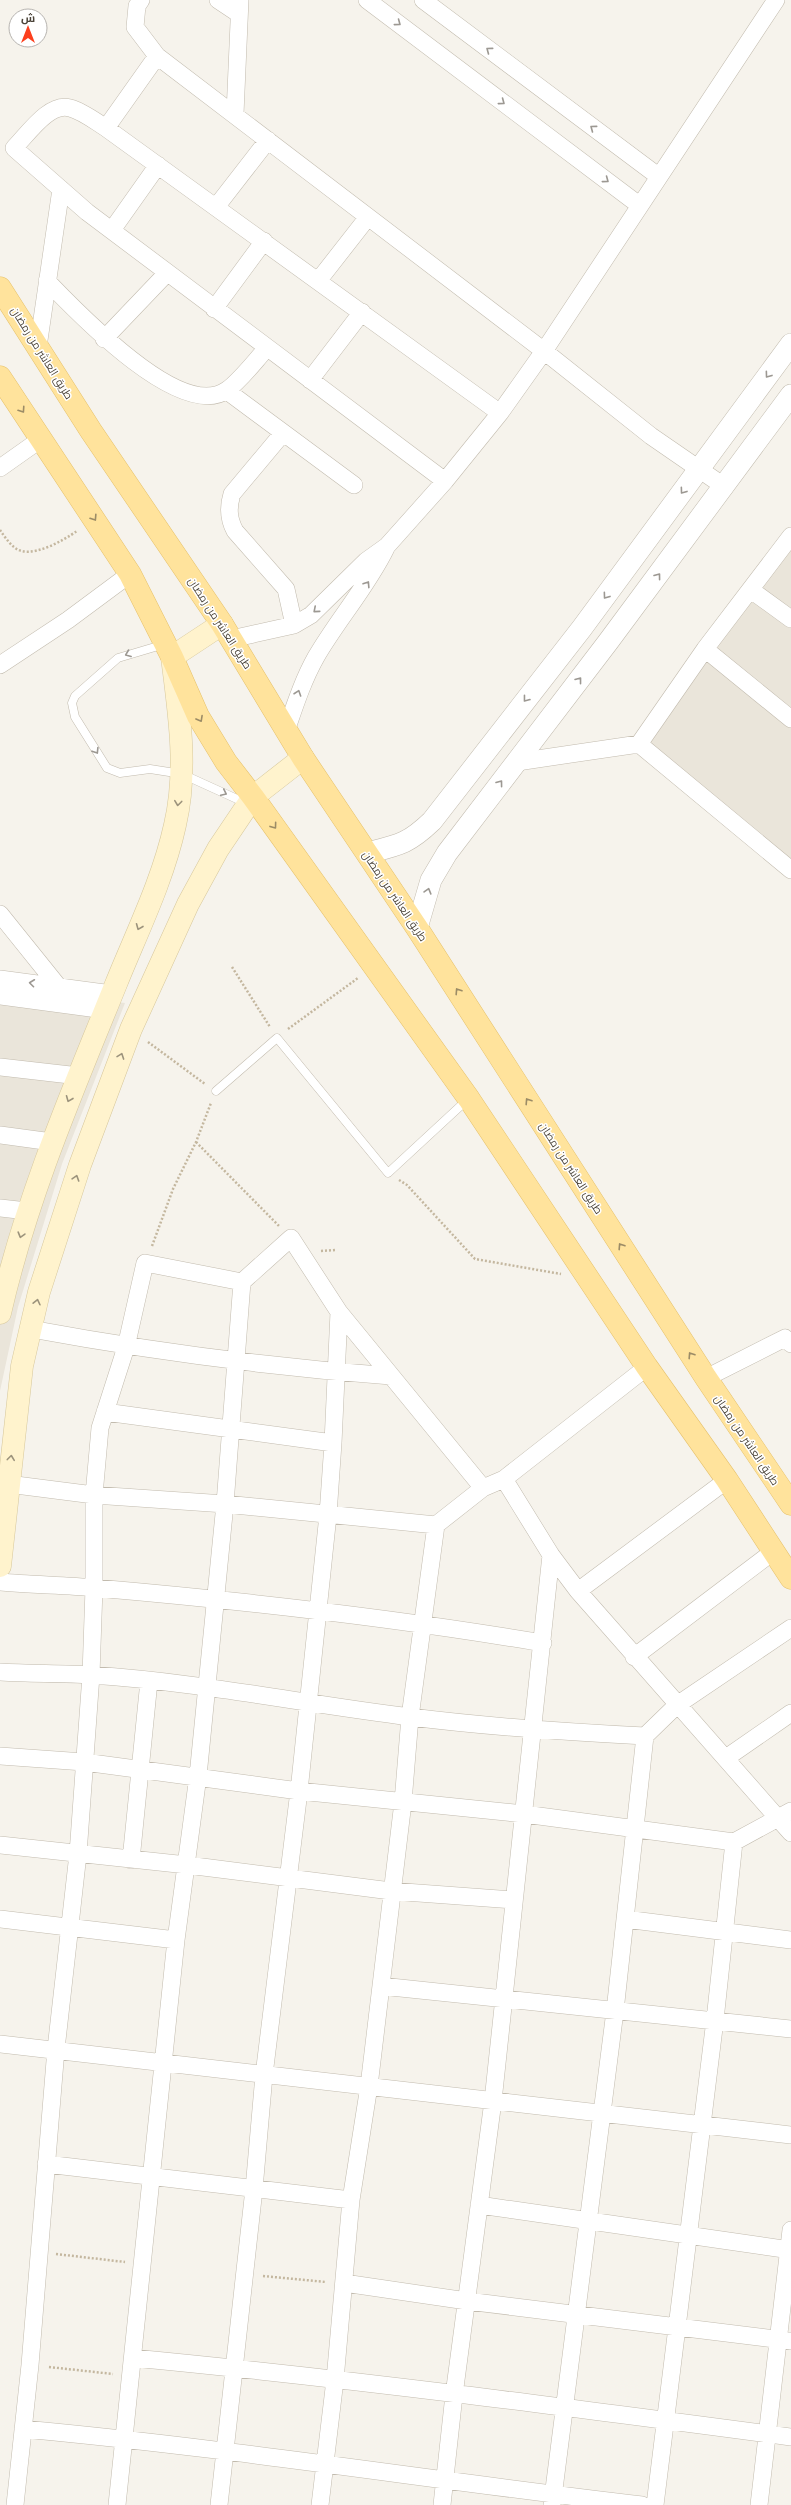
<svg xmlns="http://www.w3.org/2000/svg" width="791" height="2505" viewBox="0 0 791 2505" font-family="Figtree,Cairo,sans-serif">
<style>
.residential{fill:#eae5da}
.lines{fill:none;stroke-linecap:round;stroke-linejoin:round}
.service-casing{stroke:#c2bbae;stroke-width:9}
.minor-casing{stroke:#c2bbae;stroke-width:18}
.tertiary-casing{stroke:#c2bbae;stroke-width:22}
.secondary-casing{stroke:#d6c79b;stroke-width:23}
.primary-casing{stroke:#e6c16a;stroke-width:23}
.path{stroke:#c4b79f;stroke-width:2.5;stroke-dasharray:2 2;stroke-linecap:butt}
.service{stroke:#fff;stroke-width:8}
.minor{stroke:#fff;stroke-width:17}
.tertiary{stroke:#fff;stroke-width:21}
.secondary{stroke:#fff3cd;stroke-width:22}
.primary{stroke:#ffe39c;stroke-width:22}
.oneway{stroke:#9c9892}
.oneway2{stroke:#9c8c66}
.oneway3{stroke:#9c937c}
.labels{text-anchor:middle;stroke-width:3;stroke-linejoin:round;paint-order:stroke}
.street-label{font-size:11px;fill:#4b4439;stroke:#fff}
</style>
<rect width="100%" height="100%" fill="#f6f3ec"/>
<path class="residential" d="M791,537v333l-152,-126z
M0,987l125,16 -63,161 -44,143 -18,84z"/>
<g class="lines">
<defs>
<path id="service" d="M165,644l-47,14 -43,38 -3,7 3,14 32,51 13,5 30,-4 32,5 66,30
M216,1091l61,-53 111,135 80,-74"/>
<path id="minor" d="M141,0l-4,6 -2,21 22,29 387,295 107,85 74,51
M218,0l21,14
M367,0l272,205
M423,0l235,176
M235,114l5,-114
M106,128l51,-72
M216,207l52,-67
M112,230l46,-65
M47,281c29,30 134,141 180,109 13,-9 28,-29 40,-42
M318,281l50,-64
M214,309l50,-68
M104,339l63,-66
M38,347l23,-158
M310,380l52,-68
M227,391l127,94
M500,413l-394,-285c-11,-7 -24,-17 -36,-20 -21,-6 -42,26 -56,40l73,64 358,269 55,-68 44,-62 232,-351
M283,433l-51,61c-4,13 -4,24 3,37l51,58 8,36
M0,468l41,-29
M791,536l-86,113 -66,95 152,126
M751,590l40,29
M231,639l63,-14 17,-10 55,-54 21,-15 58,-65
M705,649l86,70
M0,665l68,-45 62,-46
M286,731c9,-26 17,-51 30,-74 22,-38 51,-70 70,-109
M517,762l122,-18
M0,914l74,92
M0,979l112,15
M0,996l105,14
M0,1067l79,9
M0,1135l52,7
M0,1208l27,3
M339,1312l144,176
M31,1329c119,22 239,38 360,47
M706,1378l79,-40 6,6
M105,1412l228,31
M504,1479l47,76 27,36 213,242
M8,1484l86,11 131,9 211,21 47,-37 21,-9 143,-112
M0,1582c32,3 64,3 96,6 150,13 299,30 447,55
M578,1591l149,-111
M634,1657l140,-106
M0,1672c30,2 61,1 91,3 108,7 214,29 320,42 78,10 156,15 234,19
M0,1756l84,6 215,29 225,23 210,28 57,-31
M726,1758l65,-45
M0,1845l187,20 204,26 123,9
M131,1860l18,-179
M0,1919l176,21
M625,1919l166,21
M381,1986l410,43
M0,2044l791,91
M46,2164l305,36
M479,2205l312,45
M344,2283l123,18 324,40
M133,2358c220,21 439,50 658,79
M23,2429c207,19 413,52 619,76
M15,2505l15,-140 26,-316 22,-195 13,-179 3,-87v-93l6,-67 26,-81 19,-84 97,19
M117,2505l59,-565 22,-164 27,-272 17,-222 49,-44 48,74 -6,131 -5,72 -29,276 -35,284 -10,114 -35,316
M320,2505l15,-125 16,-180 18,-114 34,-284 7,-85 26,-192
M442,2505l12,-110 39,-294 58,-546
M552,2505l63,-494 30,-275 32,-31 114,-77
M655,2505l60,-485 19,-178
M759,2505l32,-275"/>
<path id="tertiary" d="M367,853c32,-8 41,-9 65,-32l150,-193 209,-284
M417,928l14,-48 16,-27 161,-211 183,-247"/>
<path id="secondary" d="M0,1313c26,-114 72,-221 116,-329 21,-52 47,-104 59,-159 13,-55 4,-113 -3,-168l50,-33
M0,1566l22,-200 17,-74 41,-127 51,-136 57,-125 30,-55 35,-52 50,-39"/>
<path id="primary" d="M0,288l91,143 131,193 81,134 114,170 289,450 85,126
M0,377l130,197 42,83 26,59 28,46 27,35 216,302 178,268 80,113 64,98"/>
</defs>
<use href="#service" class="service-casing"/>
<use href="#minor" class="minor-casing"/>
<use href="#tertiary" class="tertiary-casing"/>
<use href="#secondary" class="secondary-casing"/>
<use href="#primary" class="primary-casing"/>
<path class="path" d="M0,530c4,6 9,13 14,17 15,14 50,-7 63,-16
M232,967l38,60
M288,1029l70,-51
M148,1042l57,42
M196,1142l83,84
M399,1180l8,5 68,74 86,15
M152,1246l21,-57 23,-47 15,-39
M321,1251l14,-1
M56,2254l69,8
M263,2276l63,6
M49,2367l64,7"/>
<use href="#service" class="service"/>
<use href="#minor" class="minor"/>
<use href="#tertiary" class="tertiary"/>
<use href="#secondary" class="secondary"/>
<use href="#primary" class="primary"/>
</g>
<defs><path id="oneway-chevron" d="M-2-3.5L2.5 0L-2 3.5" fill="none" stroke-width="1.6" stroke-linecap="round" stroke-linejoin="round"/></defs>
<g class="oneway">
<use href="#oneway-chevron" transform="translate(398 23) rotate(37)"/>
<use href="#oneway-chevron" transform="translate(489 50) rotate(-143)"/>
<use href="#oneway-chevron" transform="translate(502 102) rotate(37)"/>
<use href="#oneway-chevron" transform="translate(593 128) rotate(-143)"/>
<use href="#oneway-chevron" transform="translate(606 180) rotate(37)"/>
<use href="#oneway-chevron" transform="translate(768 375) rotate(126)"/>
<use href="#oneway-chevron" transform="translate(683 491) rotate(126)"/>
<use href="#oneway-chevron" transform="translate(658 576) rotate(-53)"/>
<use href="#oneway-chevron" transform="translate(367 584) rotate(-57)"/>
<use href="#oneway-chevron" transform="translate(606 596) rotate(126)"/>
<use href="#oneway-chevron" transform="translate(316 610) rotate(139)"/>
<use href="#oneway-chevron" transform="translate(128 654) rotate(159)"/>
<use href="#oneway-chevron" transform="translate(579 680) rotate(-52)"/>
<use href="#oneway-chevron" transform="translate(298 693) rotate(-71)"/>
<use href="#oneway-chevron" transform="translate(526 699) rotate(128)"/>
<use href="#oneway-chevron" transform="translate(96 751) rotate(58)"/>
<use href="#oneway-chevron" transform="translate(500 783) rotate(-53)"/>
<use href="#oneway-chevron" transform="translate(224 793) rotate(25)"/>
<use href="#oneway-chevron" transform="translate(428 891) rotate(-74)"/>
<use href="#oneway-chevron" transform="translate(32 983) rotate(-173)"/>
</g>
<g class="oneway2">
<use href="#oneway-chevron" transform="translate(22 410) rotate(56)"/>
<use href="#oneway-chevron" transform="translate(94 518) rotate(57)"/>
<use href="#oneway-chevron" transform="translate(200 719) rotate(61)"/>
<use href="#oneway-chevron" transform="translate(274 826) rotate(54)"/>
<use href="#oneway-chevron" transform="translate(458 991) rotate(-123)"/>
<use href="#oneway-chevron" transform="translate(528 1101) rotate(-123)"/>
<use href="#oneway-chevron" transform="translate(621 1246) rotate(-123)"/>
<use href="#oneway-chevron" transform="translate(691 1355) rotate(-123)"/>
</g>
<g class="oneway3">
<use href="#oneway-chevron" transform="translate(178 803) rotate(97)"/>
<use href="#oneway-chevron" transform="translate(139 927) rotate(112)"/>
<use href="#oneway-chevron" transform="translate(121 1056) rotate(-70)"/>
<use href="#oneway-chevron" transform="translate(69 1099) rotate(112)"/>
<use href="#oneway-chevron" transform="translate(76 1178) rotate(-72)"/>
<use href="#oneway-chevron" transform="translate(21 1235) rotate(106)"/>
<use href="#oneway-chevron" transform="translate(37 1302) rotate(-77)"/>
<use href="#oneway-chevron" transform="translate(11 1458) rotate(-83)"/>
</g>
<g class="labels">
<g class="street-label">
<text transform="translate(42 353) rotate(58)" y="4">طريق العاشر من رمضان</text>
<text transform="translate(220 623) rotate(57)" y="4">طريق العاشر من رمضان</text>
<text transform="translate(395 896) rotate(56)" y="4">طريق العاشر من رمضان</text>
<text transform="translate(571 1168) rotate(57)" y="4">طريق العاشر من رمضان</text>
<text transform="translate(747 1440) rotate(56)" y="4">طريق العاشر من رمضان</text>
</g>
</g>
<g transform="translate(28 28)"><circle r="19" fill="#ffffff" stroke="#b7b4b0"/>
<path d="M0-3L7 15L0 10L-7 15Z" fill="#fc3f1d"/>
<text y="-6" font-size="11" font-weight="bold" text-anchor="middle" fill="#4b4439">ش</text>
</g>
</svg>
